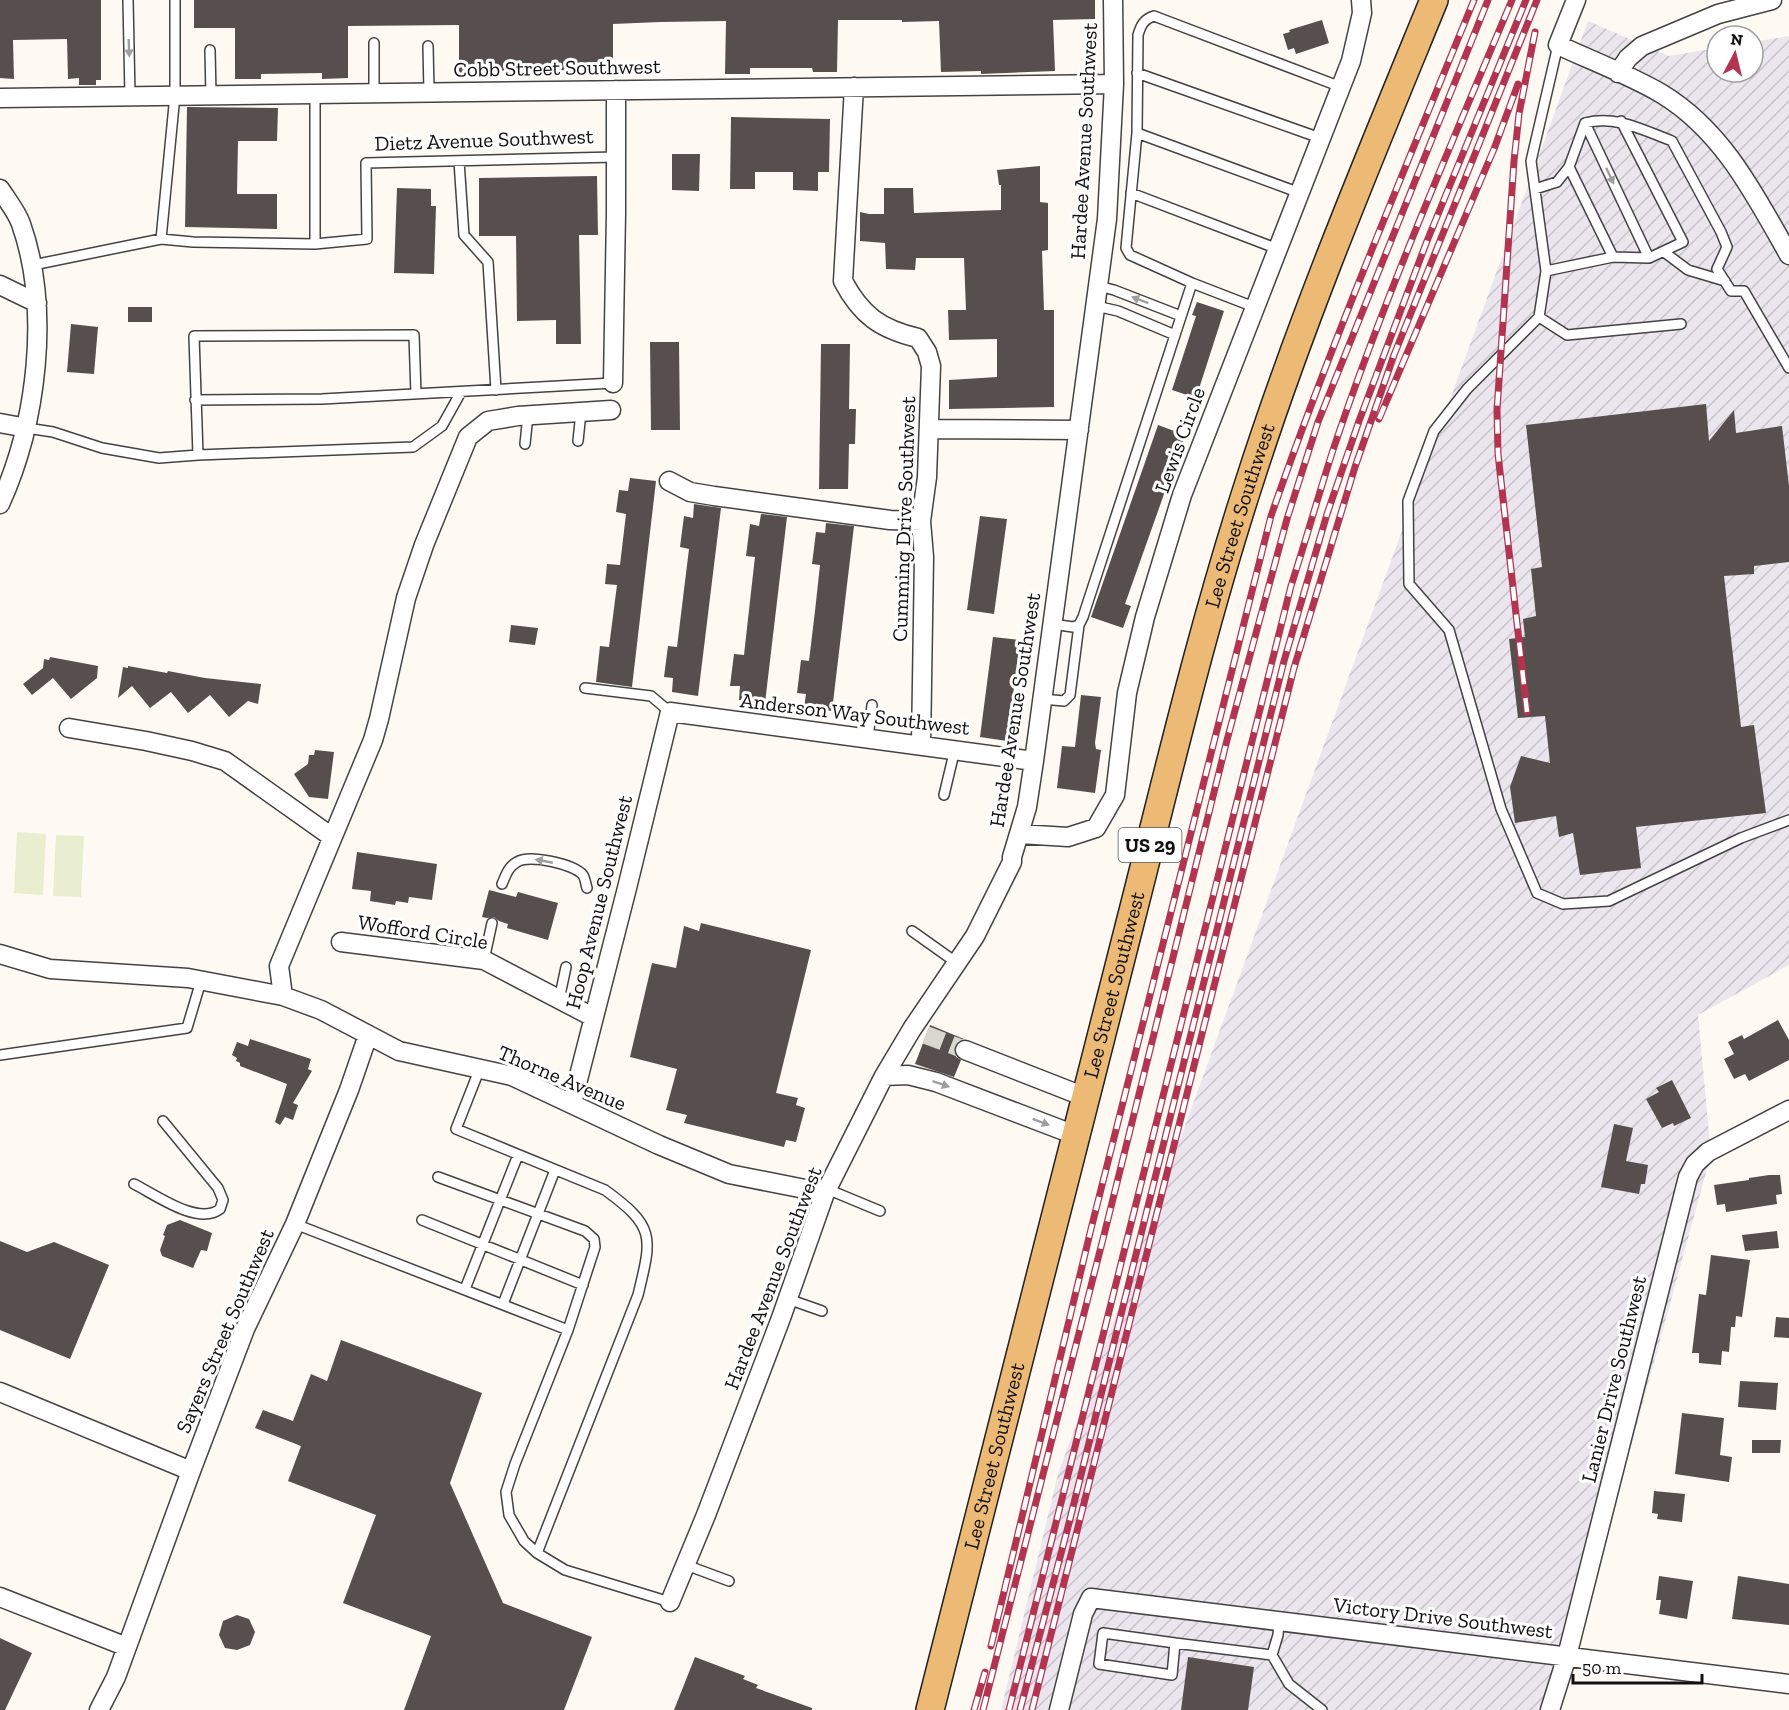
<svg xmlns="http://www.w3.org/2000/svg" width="1789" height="1710" viewBox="0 0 1789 1710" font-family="'Zilla Slab',serif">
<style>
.industrial{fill:url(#industrial-furrows)}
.pitch{fill:#e9eed0}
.building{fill:#574f4d}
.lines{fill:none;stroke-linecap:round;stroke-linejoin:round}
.street-tunnel{stroke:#dad7d1;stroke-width:18;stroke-dasharray:18 9;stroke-linecap:butt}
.lane-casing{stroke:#434343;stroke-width:12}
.street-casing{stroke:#434343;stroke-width:21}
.primary-casing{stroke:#212121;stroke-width:30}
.lane{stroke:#fff;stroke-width:9}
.street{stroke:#fff;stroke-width:18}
.primary{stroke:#ecba75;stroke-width:27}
.rail-casing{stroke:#b33450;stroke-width:7}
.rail{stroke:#fff;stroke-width:4.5;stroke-dasharray:14;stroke-linecap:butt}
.oneway{fill:#9f9f9f}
.labels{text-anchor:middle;stroke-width:6;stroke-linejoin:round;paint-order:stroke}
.shield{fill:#fff;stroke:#585858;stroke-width:1.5}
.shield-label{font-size:20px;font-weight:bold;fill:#101010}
.street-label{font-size:21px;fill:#101010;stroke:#fff}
</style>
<defs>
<pattern id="industrial-furrows" width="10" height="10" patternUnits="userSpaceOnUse" patternTransform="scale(1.5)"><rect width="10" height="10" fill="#ebe5ed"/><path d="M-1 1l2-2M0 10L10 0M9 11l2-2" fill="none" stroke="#c8c3ca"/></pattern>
</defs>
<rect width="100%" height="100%" fill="#fefaf3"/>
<path class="industrial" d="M1588,21l81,35 48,-8v24h36v-30l36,-6v929l-91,50 13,139 -152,556h-558l57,-236z"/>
<path class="pitch" d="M17,832l29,2 -3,61 -29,-2z
M56,835l28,1 -3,61 -28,-1z"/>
<path class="building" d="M0,0h101v80h-5v5h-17v-7l-11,1 -1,-40 -54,1 1,39 -14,-1z
M194,0h901v19l-42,1 2,51 -74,3v-3l-40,1 -2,-51 -37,1v-2h-64l-1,52h-24l-1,-4h-62v6h-25l1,-53 -66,1 -47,2v50h-25v-4l-102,1 -1,6h-26v-52l-111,1v52l-26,1v-6l-61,1v5h-26v-51h-41z
M1322,20l7,23 -33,11 -2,-6 -6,2 -5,-16 7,-2 -1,-2z
M187,107l91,1 -1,33h-39l-1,53h40v35l-92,-2z
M731,117l99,2 -1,53h-11v19l-25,-1v-18h-38v17h-25z
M672,154h28l-1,37 -27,-1z
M1040,166v36l8,1v47l-6,1 2,59h10v97l-105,2v-29l48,-3v-38l-48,1 -1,-30h18l-2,-52h-48l-1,12 -29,-1 -1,-26 -25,-2v-29l9,2h15v-26h29l1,25 87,-3v-25h-2l-2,-15z
M597,176l1,59h-19l2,109h-25v-24l-39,1 -1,-85h-37v-58z
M397,188l34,1v17h5l-2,68 -40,-1z
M1197,302l27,9 -28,87 -24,-8 24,-74 -4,-1z
M128,307h24v15h-24z
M71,324l27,3 -4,47 -27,-2z
M650,342h29l1,88h-29z
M821,344h29l-1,65h7l-1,35h-6l-1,45h-29z
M1706,404l3,37 25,-31 2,23 46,-7 7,60v76l-35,4v8l-30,2 17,151 13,-2 12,88 -130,14 5,41 -61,7 -7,-42 -14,4 -3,-21 -41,7 -5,-36 11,-31 29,7 -5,-47 -27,2 -9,-79 16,-2 -2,-18 13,-3 -5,-47 11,-2 -16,-142z
M1158,425l27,10 -60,169 6,2 -8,22 -32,-11z
M630,478l26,3 -24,206 -36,-5 4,-36 9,1 8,-62 -12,-1 2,-20 13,1 6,-51 -10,-2 3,-22 9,1z
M694,504l27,4 -23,188 -26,-4 1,-14 -9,-1 4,-31 9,1 12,-98 -9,-2 4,-31 9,2z
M761,514l26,3 -22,186 -26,-3 1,-14h-10l4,-32 10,1 7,-63 4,-35 -9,-1 4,-32 9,2z
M980,516l27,3 -13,95 -27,-4z
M826,523l28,3 -22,185 -28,-3 2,-14 -9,-1 4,-33 8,1 6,-50 5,-46 -8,-1 4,-32 9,1z
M511,625l27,3 -3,17 -26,-3z
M993,637l27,3 -13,101 -27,-4z
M50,657l48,9 -1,12 -26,21 -18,-21 -21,17 -9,-11 20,-16 1,-9 5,1z
M128,666l39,7 1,-2 37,7 56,6 -3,20 -10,-3 -19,16 -19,-22 -22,18 -17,-21 -21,16 -18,-22 -14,12 5,-31 5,1z
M1081,695l20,2 -6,46 1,6 5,1 -6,43 -38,-5 5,-42 13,1z
M315,750l19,2 -6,47 -19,-2 -15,-23 14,-10 1,-9h5z
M357,852l80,12 -5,36 -23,-3 -1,6 -12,-2 -1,4 -25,-4 1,-10 -19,-2z
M489,890l27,7 2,-5 40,11 -10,37 -41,-12 1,-4 -9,-3 -5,-4 -7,1 -5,-1z
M701,923l110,27 -35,143 22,5 -2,7 9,3 -9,34 -10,-2 -2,7 -100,-24 3,-8 -21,-5 11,-41 -47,-12 22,-94 24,5 8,-42 15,5z
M1778,1020l11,20v20l-40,21 -4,-7 -11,5 -10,-20 10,-5 -6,-12 14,-7 2,4z
M930,1025l34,14 -6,2 -4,5 2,11 5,3 -7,17 -39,-13z
M250,1039l61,20 -3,10 4,2 -19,32 5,2 -5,15 -8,-3 -5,8 -5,-3 12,-38 -47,-18v-3l-4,-2 1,-3 -5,-3 5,-13 11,4z
M1672,1080l19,38 -17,8 -1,-3 -11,5 -16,-29 13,-7 -3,-4z
M1614,1124l19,4 -7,33 22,4 -3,19h-4l-2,10 -38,-7z
M1769,1175h11l2,19 -6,1 1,9 -51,8 -1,-8 -8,1 -3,-20 35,-5v-2z
M180,1220l32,13 -5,18 -6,-1 -8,18 -31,-12 -2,-6 5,-14 -2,-1 4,-10z
M1777,1231l2,17 -34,3 -3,-16z
M0,1241l27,11 27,-10 55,23 -39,94 -70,-29z
M1711,1255l39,5 -8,57 -6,-1 -1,11h-4l-2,25 -7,-1 -1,14 -22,-2v-10h-7l7,-59 7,1z
M1776,1317l13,1v20l-15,-1z
M341,1340l141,53 -32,90 53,120 89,34 -28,73h-160l27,-74 -88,-33 33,-88 -88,-34 13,-35 -46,-18 8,-18 30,11 18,-47 16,7z
M1740,1381l38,2 -2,27 -38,-3z
M1682,1413l42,5 -4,37 12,2 -3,25 -54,-8z
M1752,1440h29l-1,13h-28z
M1654,1491l31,3 -3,28 -25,-3 1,-5 -6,-1z
M1659,1576l34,5 -6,38 -28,-5 2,-14h-5z
M1738,1576l51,8v41l-57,-6z
M237,1615l12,4 6,13 -5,13 -13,5 -12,-2 -6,-13 4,-14z
M0,1638l32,15 -27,57h-5z
M695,1657l50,19 -2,3 15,6 -2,3 56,20v2h-138z
M1188,1657l66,10 -6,43h-67z"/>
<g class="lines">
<path class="street-tunnel" d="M926,1035l39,15"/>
<defs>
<path id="lane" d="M128,0l2,96
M374,43v50
M1558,45l-27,116 15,110 -7,46 -72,72 -33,42 -26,70 1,83 40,46 52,179 36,84 26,11 46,-3 132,-63 48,-18
M428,46l1,46
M210,50l1,45
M1137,73l183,65
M315,94v150
M1585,123c31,-8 58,7 87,18l49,91 6,15 -10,22 14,22h13l45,77
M1585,123l64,135
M1137,133l163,60
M459,161l5,74 24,27 8,128
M1569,167l44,90
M1535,189l22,-7 12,-15 16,-44
M1131,193l147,56
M161,239l14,-144v-95
M1664,252l24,18 37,11
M33,265l128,-26 32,3 122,2 52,-5 -1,-76 250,-6
M1546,271l67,-14 36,1 34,-16 -62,-121
M1192,283l62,24
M1098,286l16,4 67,26
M1096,306l22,5 57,24
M1539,317l28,18 114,-11
M195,400l127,-1 291,-16
M27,428l26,4 49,16 57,10 39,-3 -4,-119 220,-1 2,59
M578,441l3,-29
M525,444l3,-29
M198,455l215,-8 29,-21 19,-34
M1052,624l21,3 6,-2 4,-8 109,-334 -62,-28 -4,-7 11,-115 1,-98c3,-10 6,-16 16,-19l187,71
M585,688l66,8 19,16
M1042,699l22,2 6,-6 9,-70
M868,738l4,-33
M944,795l11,-46
M502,884c4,-9 6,-17 15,-22 12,-8 57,2 66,13 2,3 3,10 4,13
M912,931l45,32
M484,960l8,-37
M559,1000l7,-33
M0,1055l187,-27 14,-47
M480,1068l-24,61 149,61c51,37 47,47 33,105l-101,258
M438,1177l147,54 9,8 1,8 -27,83
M134,1184c22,11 64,42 86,25l3,-9 -5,-12 -55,-67
M827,1189l53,22
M422,1220l161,65
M295,1224l273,106 -53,134 -9,28 3,23 15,26 13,12 28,17 105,32
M465,1289l53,-134
M788,1299l34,12
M503,1304l52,-134
M686,1565l43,16
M1279,1620l-1,15 -6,20 17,29 33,26
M1103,1633l72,10 -3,32 -73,-11z
M1175,1643l97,12"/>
<path id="street" d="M1576,0l-18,45c32,15 74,31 104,49 61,37 93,101 127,161
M1618,73l10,-15 14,-12 76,-32 54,-14
M854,87l-11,194c18,34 37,48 75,57l9,14 4,14 -4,111 -6,44 3,36 -3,188
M0,98l1114,-14
M0,189c7,11 17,23 21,35 30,85 16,199 -21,280
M0,285l37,18
M613,383l3,-170v-123
M0,423l27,5
M930,429l149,1
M669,481l21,11 24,4 176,24 31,1
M69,728l77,13 46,10 33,10 107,76
M1019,834l49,3 28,-9 19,-33 12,-102 18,-76 37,-122 169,-434 11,-48 -1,-13
M341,942l143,18 109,57
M0,954l50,15 138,9 95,18 38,14 78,41 113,25 147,69 70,29 96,19
M283,996l-4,-30 94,-226 6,-21 27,-121 18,-53 44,-108 20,-16 30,-5 93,-6
M965,1050l120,47
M884,1076l24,-1 28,7 139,53
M572,1103l55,-215 43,-176 364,49
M0,1392l191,79
M0,1597l127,50
M670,1602l36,-87 75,-197 44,-125 59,-117 28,-47 63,-93 37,-74v-5l15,-50 7,-46 73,-542 7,-135 -1,-84
M99,1710l17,-33 75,-206 54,-142 50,-105 54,-134 19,-55
M1059,1710l24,-96 8,-16 698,86
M1550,1710l17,-54 121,-479 7,-13 13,-12 81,-42"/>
<g id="primary">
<path id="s1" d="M930,1710c67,-264 133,-528 201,-791 37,-145 71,-291 117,-433 53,-166 120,-325 186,-486"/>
</g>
</defs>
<use href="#lane" class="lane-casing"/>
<use href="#street" class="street-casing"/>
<use href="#primary" class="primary-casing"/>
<use href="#lane" class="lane"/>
<use href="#street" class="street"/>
<use href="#primary" class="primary"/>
<defs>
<path id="rail" d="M1379,419l115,-270 24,-65
M1527,712l-29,-258 -1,-44 17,-249 5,-47 16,-82
M991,1646l100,-417 180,-713c61,-175 133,-345 203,-516
M974,1710l11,-38
M983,1710l122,-479 122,-491 60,-221 31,-97 170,-422
M1009,1710l282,-1124c15,-46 28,-93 43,-139 51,-151 116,-300 178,-447
M1020,1710l49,-187 215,-862 43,-147 32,-93 68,-180 99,-241
M1032,1710l262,-1042 61,-201 39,-112 143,-355"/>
</defs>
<use href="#rail" class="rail-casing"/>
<use href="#rail" class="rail"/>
</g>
<defs><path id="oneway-solid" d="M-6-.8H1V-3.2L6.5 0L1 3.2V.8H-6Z" transform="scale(1.5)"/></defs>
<g class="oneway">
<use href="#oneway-solid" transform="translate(129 48) rotate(88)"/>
<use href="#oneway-solid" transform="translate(1610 176) rotate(65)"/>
<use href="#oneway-solid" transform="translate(1140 300) rotate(-159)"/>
<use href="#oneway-solid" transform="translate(544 861) rotate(-169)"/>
<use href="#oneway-solid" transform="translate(941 1084) rotate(19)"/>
<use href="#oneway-solid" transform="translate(1041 1122) rotate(21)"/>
</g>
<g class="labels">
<rect class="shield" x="1118.5" y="828" width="63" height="34" rx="4.5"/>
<g class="shield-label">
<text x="1150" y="852">US 29</text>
</g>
<g class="street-label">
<text transform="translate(557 68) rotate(-1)" y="7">Cobb Street Southwest</text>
<text transform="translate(484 140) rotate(-2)" y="7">Dietz Avenue Southwest</text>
<text transform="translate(1084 141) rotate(-87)" y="7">Hardee Avenue Southwest</text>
<text transform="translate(1180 440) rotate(-70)" y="7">Lewis Circle</text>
<text dy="7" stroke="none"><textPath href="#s1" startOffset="1234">Lee Street Southwest</textPath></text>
<text transform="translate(904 519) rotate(-88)" y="7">Cumming Drive Southwest</text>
<text transform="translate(1015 710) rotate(-81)" y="7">Hardee Avenue Southwest</text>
<text transform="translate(855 714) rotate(7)" y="7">Anderson Way Southwest</text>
<text transform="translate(599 902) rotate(-76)" y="7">Hoop Avenue Southwest</text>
<text transform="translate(423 932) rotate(9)" y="7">Wofford Circle</text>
<text dy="7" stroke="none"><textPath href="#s1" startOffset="748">Lee Street Southwest</textPath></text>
<text transform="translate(562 1078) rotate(23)" y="7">Thorne Avenue</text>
<text transform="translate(773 1278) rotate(-69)" y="7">Hardee Avenue Southwest</text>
<text transform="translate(225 1331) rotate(-67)" y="7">Sayers Street Southwest</text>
<text transform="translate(1614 1379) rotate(-76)" y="7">Lanier Drive Southwest</text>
<text dy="7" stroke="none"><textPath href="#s1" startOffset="262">Lee Street Southwest</textPath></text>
<text transform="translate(1443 1618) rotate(7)" y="7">Victory Drive Southwest</text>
</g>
</g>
<g transform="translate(1735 54) rotate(7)"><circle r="28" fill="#ffffff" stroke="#9f9f9f" stroke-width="1.5"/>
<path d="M0-4.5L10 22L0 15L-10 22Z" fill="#b33450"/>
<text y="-9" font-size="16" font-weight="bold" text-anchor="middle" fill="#101010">N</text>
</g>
<path d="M1573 1674v9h129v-9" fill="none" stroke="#101010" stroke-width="3"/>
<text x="1582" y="1674" font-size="18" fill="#101010" stroke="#ffffff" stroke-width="4.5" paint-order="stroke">50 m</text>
</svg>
